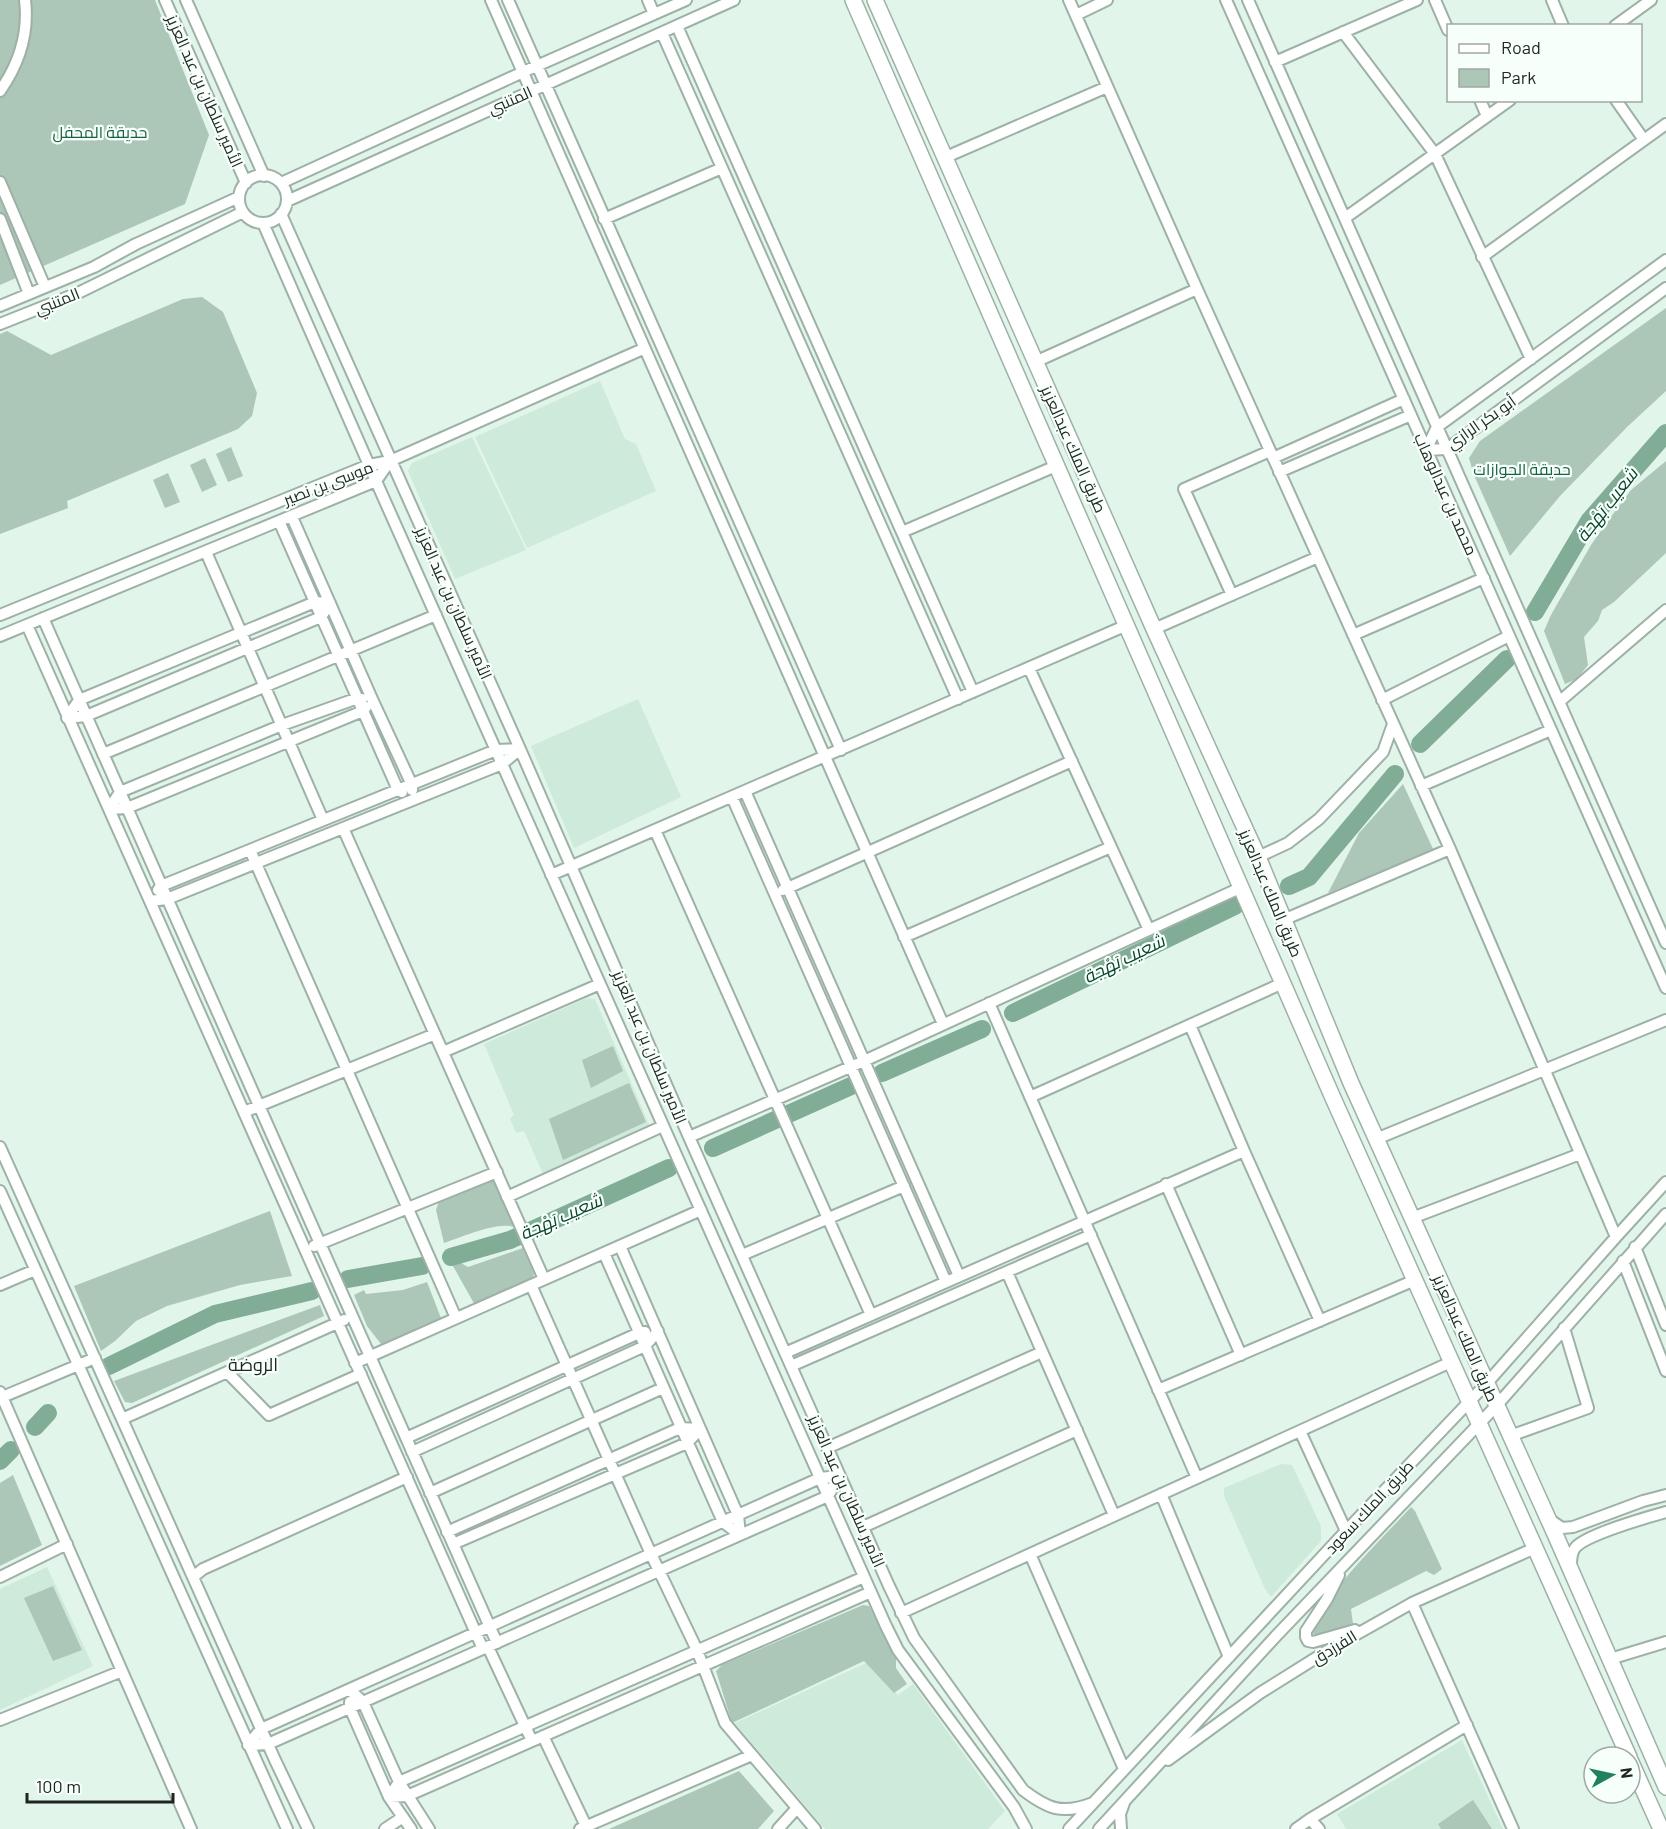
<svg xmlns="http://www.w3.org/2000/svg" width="1666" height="1829" viewBox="0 0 1666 1829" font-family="Barlow,Cairo,sans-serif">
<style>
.built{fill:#ceeadb}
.green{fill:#acc6b8}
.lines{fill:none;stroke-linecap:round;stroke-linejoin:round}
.river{stroke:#81ac96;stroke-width:18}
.minor-casing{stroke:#9eb1a6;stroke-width:14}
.highway-casing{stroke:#9eb1a6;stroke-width:18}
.minor{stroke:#fff;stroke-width:10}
.highway{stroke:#fff;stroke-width:15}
.labels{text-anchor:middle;stroke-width:4.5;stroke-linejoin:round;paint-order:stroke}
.street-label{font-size:16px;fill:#1f2622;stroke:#f7fffb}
.park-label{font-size:16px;fill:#196345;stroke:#f7fffb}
.water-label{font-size:18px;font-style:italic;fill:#08432c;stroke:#f7fffb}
.neighbourhood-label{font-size:18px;fill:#1f2622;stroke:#f7fffb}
</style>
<rect width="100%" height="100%" fill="#e1f5ea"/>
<path class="built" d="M600,381l25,58 11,5 20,47 -129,57 -52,-111z
M472,437l54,113 -71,29 -47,-108 4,-8z
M638,699l43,98 -107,51 -43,-102z
M587,998l8,1 56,130 -107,47 -20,-45 -8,2 -6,-14 4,-4 -30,-71z
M1281,1464l11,1 29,61v15l-50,56 -6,-8 -41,-93v-8z
M47,1567l46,99 -93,44v-121z
M866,1663l32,32 15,-11 92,127 -17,18h-163l-90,-106z
M1462,1740l41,89h-157l-9,-15z"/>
<path class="green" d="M0,0h155l54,135 -24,69 -185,81z
M202,297l21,15 34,81 -5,23 -14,13 -171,72 1,7 -68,26v-200l7,-3 44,24 132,-56z
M1666,308v83l-39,36 -67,69 -50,60 -36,-81 -5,-17 11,-17z
M231,447l12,29 -15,6 -12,-28z
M205,458l12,27 -15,7 -12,-27z
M1666,461v92l-52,49 -12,8 -4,11 -14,16 4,28 -11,14 -12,5 -21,-53 7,-16 40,-70 19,-27 21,-28z
M168,473l12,29 -15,6 -12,-28z
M1403,784l31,67 -106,42 31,-60z
M613,1046l10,25 -32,17 -9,-28z
M629,1083l17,39 -83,38 -14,-41z
M490,1180h5l19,47c-17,-6 -52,10 -70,16l-8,-33 3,-9z
M270,1211l22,65 -52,9 -73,21 -31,15 -21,20 -14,10 -27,-65z
M523,1248l11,25 -1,7 -57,27 -23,-41 8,-3 7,4z
M427,1282l14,36 -2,2 -15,11 -43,13 -14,-18 -13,-31 10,-5 2,4 37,-4z
M320,1305l4,11 -192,87 -7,-1 -11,-21z
M13,1475l29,70 -42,21v-83z
M1411,1507l4,4 27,58 -8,6 -8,-4 -75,38 2,15 -31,13 -10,-4c8,-36 73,-97 99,-126z
M53,1586l29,64 -29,11 -29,-63z
M863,1605l6,1 27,49v13l11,16 -13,9 -30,-32 -132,62 -16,-52 6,-6z
M739,1771l35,40 -16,18h-149z
M1473,1800l19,29h-51l-3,-5z"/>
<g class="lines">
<path class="river" d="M1535,612l54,-91 77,-88
M1420,744l87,-85
M1289,886l20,-9 86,-103
M1013,1013l222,-107
M882,1073l100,-44
M713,1148l138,-62
M451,1257l59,-17 159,-72
M348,1279l74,-13
M109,1366l106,-52 97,-23
M35,1427l13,-14
M0,1461l11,-11"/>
<defs>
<path id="minor" d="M165,0l81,183
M186,0l78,176
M491,0l452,1024
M508,0l333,750
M648,0l6,14
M1069,0l128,289 253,560 166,388
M1226,0l440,988
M1248,0l418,943
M1435,0l13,30
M1552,0l11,26
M1076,15l31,-15
M677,26l296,666
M1615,26l36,-26
M1343,32l92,122 96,205
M662,33l296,666
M1275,62l142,-62
M0,91c19,-27 29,-58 25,-91
M1480,100l7,16
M1616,100l28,40
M946,157l161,-70
M239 199a24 24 0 1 1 48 0a24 24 0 1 1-48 0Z
M0,182l45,105
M281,183l242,-111 163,-72
M287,201l447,-201
M281,214l239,535 169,388 200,449 25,52 109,152c25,19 39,25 70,13
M1345,218l165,-118
M0,219l29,75
M604,219l118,-51
M263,223l113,258 510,1145 12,24 116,157 12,22
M1482,257l184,-133
M1666,260l-229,167 -11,23 21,-1 219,-161
M0,306l94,-39 42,-23 103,-47
M0,324l78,-31 165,-81
M1035,362l162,-73
M1273,458l131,-59
M1279,472l132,-57
M292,517l80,182 40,86v5
M279,521l119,269 4,2
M902,532l154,-66
M206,552l117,268
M1232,595l-48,-106 86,-38
M315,602l15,1 -9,14 -235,99 -19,2 12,-18z
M0,615l369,-150 21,-4 253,-112
M43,618l454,1025
M27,625l456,1024
M1154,629l164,-72
M1353,635l131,-57
M0,636l376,-155 14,-20
M1029,668l120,262
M1382,700l127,-64
M1559,702l107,-92
M103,754l333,-139
M1421,786l130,-56
M745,791l214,485
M732,797l214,485
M109,809l11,-17 162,-67 76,-27 4,1
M109,809l18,-1 236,-97 3,-4
M343,828l201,451
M655,830l216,485
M250,850l206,468
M1258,857l30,-14 31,-24 64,-67 10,-28
M551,875l576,-250
M158,890l3,-4 335,-136 24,-1
M783,890l289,-129
M150,901l17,-2 335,-135 18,-15
M1283,920l167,-71
M904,937l207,-90
M989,1003l208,475
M1190,1025l54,126
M443,1052l157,-68
M1030,1097l253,-114
M244,1112l191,-78
M689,1137l175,-76 378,-174
M1376,1139l290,-119
M0,1147l275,613 33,69
M1166,1184l75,171
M0,1191l287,638
M507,1197l156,-71
M1412,1218l168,-64
M314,1246l183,-74
M1635,1247l31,78
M604,1253l119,269 17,13 -2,-20 -118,-269
M742,1255l162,-69
M1623,1261l43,110
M1007,1272l107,243
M0,1285l35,-15
M531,1285l120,269 46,96 28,73 90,106
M785,1353l459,-202 76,170
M355,1363l346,-153
M791,1366l300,-131
M227,1372l42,43 92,-41
M1158,1390l257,-110
M0,1392l191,437
M0,1398l95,-40
M122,1419l222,-99
M1300,1431l46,100
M1510,1436l78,-28 -24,-80
M406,1438l233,-105 6,-1
M827,1448l215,-96
M412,1452l233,-106 13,-15
M839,1476l-11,20 -560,248 -20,1 13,-16 559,-251z
M430,1493l233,-105
M1161,1494l68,163
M1549,1519l13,9 11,-1 70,-26 23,-6
M863,1527l214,-97
M447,1532l233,-104 20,1 -13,14 -234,101
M1030,1554l94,215
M1571,1566c0,-7 0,-13 4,-18 10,-13 73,-31 91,-36
M1339,1575l-12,24 -21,32v6l2,4 5,1 42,-12
M0,1577l67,-33
M193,1577l10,-8 204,-92
M864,1577l-465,205 -10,15 18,-1 464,-204
M1412,1603l101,226
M901,1613l550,-251
M488,1647l44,94
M1610,1659l56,-17
M350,1690l13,12 36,80 30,47
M350,1702v6l39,89 22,32
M0,1720l122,-49
M543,1736l43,90
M1168,1760l92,-67 67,-42 85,-48 123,-55
M1310,1819l9,10
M385,1829l18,-12
M580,1829l172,-74
M778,1829l19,-21
M1069,1829l277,-298 141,-148 129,-146 50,-55
M1099,1829l177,-193 221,-231 169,-191
M1121,1829l-1,-15 4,-11
M1296,1829l14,-10 157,-94"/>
<path id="highway" d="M853,0l480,1098 296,659
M875,0l279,629 104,228 93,226 204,451 111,253
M1630,1760l31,69"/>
</defs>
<use href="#minor" class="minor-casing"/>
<use href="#highway" class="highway-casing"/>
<use href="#minor" class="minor"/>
<use href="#highway" class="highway"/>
</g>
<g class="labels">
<g class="street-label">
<text transform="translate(205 91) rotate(66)" y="6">الأمير سلطان بن عبد العزيز</text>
<text transform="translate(510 100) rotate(-24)" y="6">المتنبي</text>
<text transform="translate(57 301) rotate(-22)" y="6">المتنبي</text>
<text transform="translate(1481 422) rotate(-35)" y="6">أبو بكر الرازي</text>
<text transform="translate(1074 449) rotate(66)" y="6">طريق الملك عبدالعزيز</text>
<text transform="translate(328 483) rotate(-21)" y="6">موسى بن نصير</text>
<text transform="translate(1446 494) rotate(66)" y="6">محمد بن عبدالوهاب</text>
<text transform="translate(454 603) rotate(66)" y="6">الأمير سلطان بن عبد العزيز</text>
<text transform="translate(1271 893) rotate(67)" y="6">طريق الملك عبدالعزيز</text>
<text transform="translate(650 1047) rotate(67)" y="6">الأمير سلطان بن عبد العزيز</text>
<text transform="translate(1466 1338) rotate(66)" y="6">طريق الملك عبدالعزيز</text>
<text transform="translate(847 1491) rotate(66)" y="6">الأمير سلطان بن عبد العزيز</text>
<text transform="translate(1369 1507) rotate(-47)" y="6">طريق الملك سعود</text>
<text transform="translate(1334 1647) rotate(-31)" y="6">الفرزدق</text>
</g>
<g class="park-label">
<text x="100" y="138">حديقة المحفل</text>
<text x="1522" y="475">حديقة الجوازات</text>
</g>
<g class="water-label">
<text transform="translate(1607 505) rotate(-52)" y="6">شعيب بَهْجة</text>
<text transform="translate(1124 959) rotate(-26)" y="6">شعيب بَهْجة</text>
<text transform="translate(561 1217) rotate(-24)" y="6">شعيب بَهْجة</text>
</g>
<g class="neighbourhood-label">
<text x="253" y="1371">الروضة</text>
</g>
</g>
<rect x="1447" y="24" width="195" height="78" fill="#f7fffb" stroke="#a1a8a4" stroke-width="1.5"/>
<rect x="1459" y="44" width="30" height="9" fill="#ffffff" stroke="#a1a8a4" stroke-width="1.5"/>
<text x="1501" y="54" font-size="18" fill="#1f2622">Road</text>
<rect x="1459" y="69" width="30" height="18" fill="#acc6b8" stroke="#a1a8a4" stroke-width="1.5"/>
<text x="1501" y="84" font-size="18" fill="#1f2622">Park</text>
<g transform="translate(1612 1775) rotate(82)"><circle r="28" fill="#f7fffb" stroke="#a1a8a4" stroke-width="1.5"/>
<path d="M0-4.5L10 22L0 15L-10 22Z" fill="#1f825b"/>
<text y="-9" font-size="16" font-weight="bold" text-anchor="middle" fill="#1f2622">N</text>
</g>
<path d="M27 1793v9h146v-9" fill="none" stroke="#1f2622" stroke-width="3"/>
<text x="36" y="1793" font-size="18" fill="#1f2622" stroke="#f7fffb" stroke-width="4.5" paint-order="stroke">100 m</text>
</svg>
